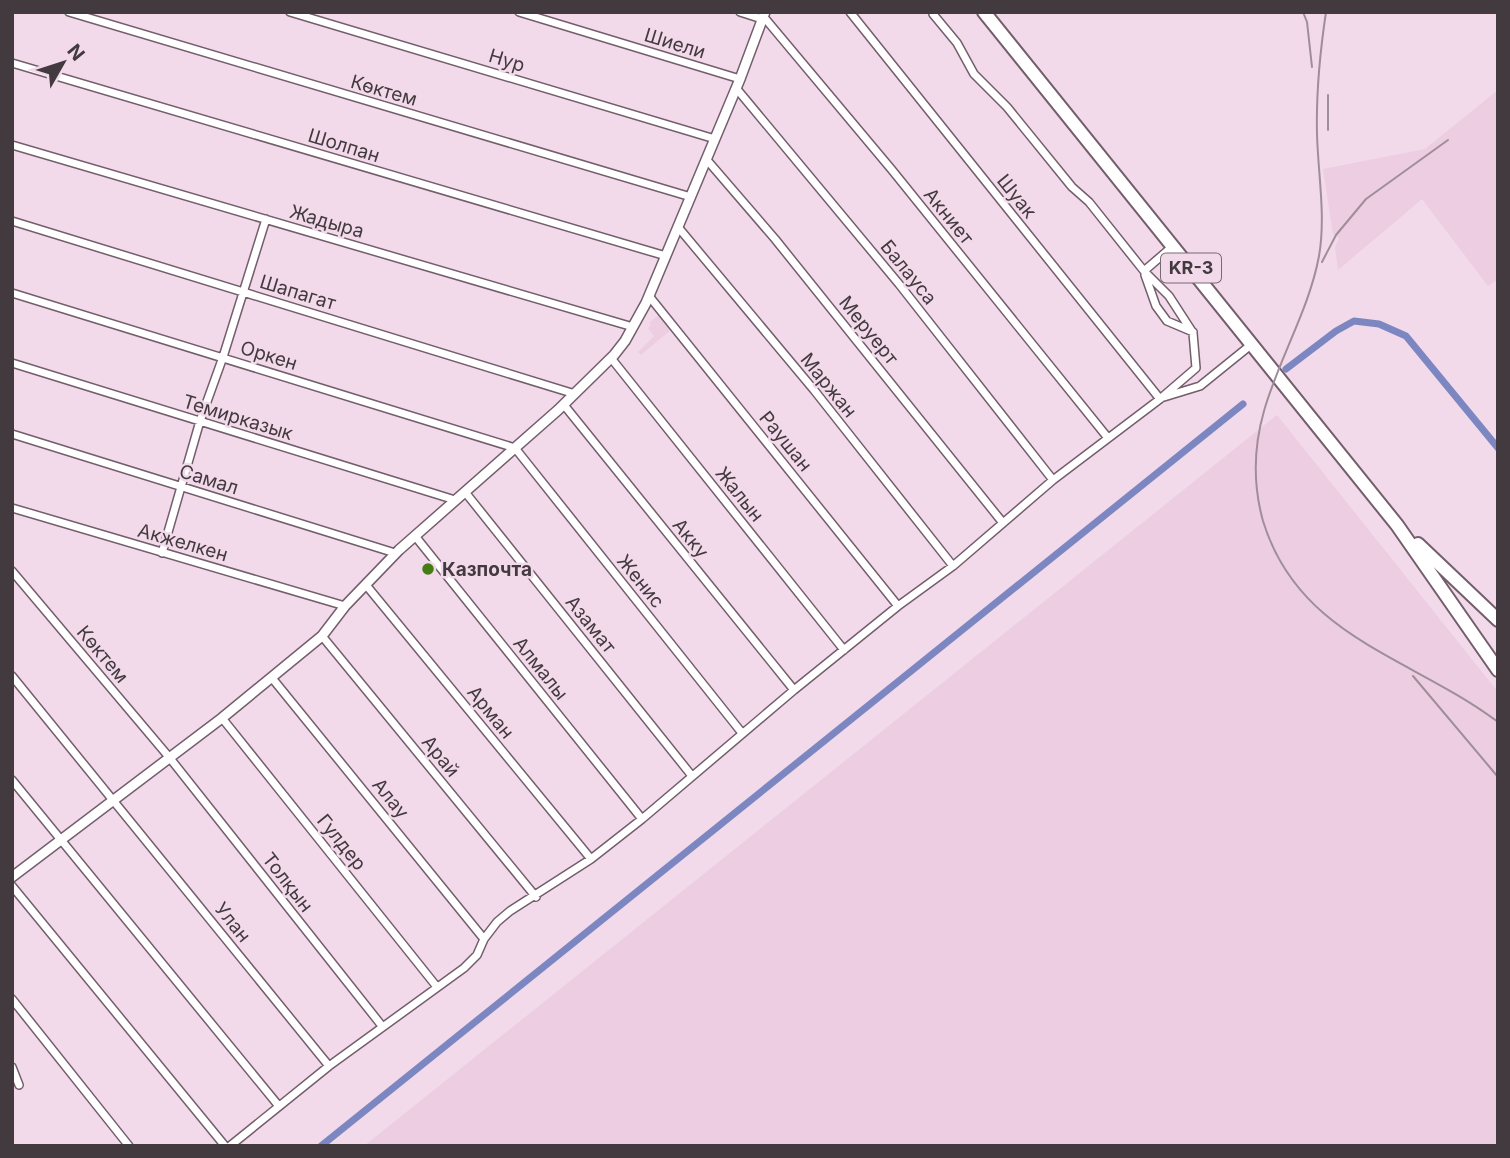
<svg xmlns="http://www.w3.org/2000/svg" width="1510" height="1158" viewBox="0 0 1510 1158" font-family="Inter,sans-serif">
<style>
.built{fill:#eccde2}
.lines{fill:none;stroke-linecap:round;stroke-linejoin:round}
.canal{stroke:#7c87c2;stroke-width:7}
.minor-casing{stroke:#735e6c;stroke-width:10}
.tertiary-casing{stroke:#735e6c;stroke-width:12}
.primary-casing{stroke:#735e6c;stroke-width:16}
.minor{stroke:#fff;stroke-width:7}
.tertiary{stroke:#fff;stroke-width:9}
.primary{stroke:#fff;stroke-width:12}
.rail{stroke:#9f8e99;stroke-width:2}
.poi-dot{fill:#447d14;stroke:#f2daea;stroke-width:2.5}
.labels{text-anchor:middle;stroke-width:5;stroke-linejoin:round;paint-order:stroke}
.shield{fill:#f2daea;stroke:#786a73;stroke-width:2}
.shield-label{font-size:18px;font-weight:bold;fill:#433a40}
.street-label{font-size:19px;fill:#433a40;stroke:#f2daea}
.poi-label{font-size:19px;font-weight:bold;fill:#433a40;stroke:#f2daea;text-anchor:start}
</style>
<rect width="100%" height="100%" fill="#f2daea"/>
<path class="built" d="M1498,90v189l-10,7 -66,-87 -84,71 -3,-23 4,-9 -6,-4 -10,-65 102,-20z
M660,314l13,14 -32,27 -3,-3 16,-16 -6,-8 3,-3 -2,-2z
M1277,415l221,277v454h-1134z"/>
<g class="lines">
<path class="canal" d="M1286,369l50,-38 18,-10 25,3 27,12 92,112
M321,1146l922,-742"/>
<defs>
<path id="minor" d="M69,12l622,185
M290,12l425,127
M519,12l221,67
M740,12l22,7
M850,12l310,387
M933,12v2l24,29 17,31 33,33 65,80 17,15 55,69 29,-25
M763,16l129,154 216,268
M12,63l654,193
M736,88l163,196 154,196
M12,145l621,182
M707,160l68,79 228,284
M12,221l563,173
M678,227l136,163 139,176
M1145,275l11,31 11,15 26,11
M12,293l503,155 227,285
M649,296l249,310
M611,358l233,292
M12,363l443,137
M1164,397l36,-11 52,-42
M564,405l230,285
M12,434l383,119
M465,492l227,284
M12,508l333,98
M415,536l227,283
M162,553l38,-132 23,-64 43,-138
M12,571l157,186 213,269
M366,585l225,274
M322,636l214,261
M12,676l317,390
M272,678l212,261
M222,718l215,269
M12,780l266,325
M12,886l213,260
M12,999l117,147
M12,1067l7,18
M230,1146l99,-80 135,-98 13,-13 7,-16 13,-17 13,-11 81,-52 51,-40 152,-129 104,-84 55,-40 100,-86 107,-81 36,-31 -3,-35 -24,-37 -25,-25"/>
<path id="tertiary" d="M12,877l210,-159 100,-82 23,-30 54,-56 159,-140 56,-55 11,-14 21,-38 94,-224 25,-67"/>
<path id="primary" d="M984,12l413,513 101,145
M1418,544l80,76"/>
</defs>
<use href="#minor" class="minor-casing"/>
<use href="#tertiary" class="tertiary-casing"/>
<use href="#primary" class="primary-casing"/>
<use href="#minor" class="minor"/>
<use href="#tertiary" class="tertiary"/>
<use href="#primary" class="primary"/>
<path class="rail" d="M1303,12l4,10 5,45
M1326,12c-6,40 -10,81 -9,122 1,40 9,82 2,122 -10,54 -40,102 -55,155 -10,35 -11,74 -1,110 36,117 147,135 235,201
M1328,130v-35
M1322,262l14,-27 30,-36 82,-59
M1413,676l85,101"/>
</g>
<circle class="poi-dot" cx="428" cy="569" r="7"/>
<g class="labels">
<rect class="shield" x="1161" y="253.5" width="60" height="29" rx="5"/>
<g class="shield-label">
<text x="1191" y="274">KR-3</text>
</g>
<g class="street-label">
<text transform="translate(675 43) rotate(17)" y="7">Шиели</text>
<text transform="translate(507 60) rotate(17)" y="7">Нур</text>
<text transform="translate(384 90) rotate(16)" y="7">Көктем</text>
<text transform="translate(344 145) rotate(17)" y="7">Шолпан</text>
<text transform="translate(1017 196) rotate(51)" y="7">Шуак</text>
<text transform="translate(949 216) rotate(51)" y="7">Акниет</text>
<text transform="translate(327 221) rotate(16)" y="7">Жадыра</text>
<text transform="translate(909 272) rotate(51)" y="7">Балауса</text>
<text transform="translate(298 292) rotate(17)" y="7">Шапагат</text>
<text transform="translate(869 330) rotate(51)" y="7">Меруерт</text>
<text transform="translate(269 355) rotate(17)" y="7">Оркен</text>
<text transform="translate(829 385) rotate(51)" y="7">Маржан</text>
<text transform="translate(238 417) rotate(17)" y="7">Темирказык</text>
<text transform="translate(786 441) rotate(51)" y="7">Раушан</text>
<text transform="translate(209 479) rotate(17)" y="7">Самал</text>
<text transform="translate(740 494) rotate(51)" y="7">Жалын</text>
<text transform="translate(691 538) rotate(51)" y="7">Акку</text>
<text transform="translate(183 542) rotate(16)" y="7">Акжелкен</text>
<text transform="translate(641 581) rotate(51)" y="7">Женис</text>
<text transform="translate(591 624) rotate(51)" y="7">Азамат</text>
<text transform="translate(103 654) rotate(50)" y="7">Көктем</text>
<text transform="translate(541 668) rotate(51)" y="7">Алмалы</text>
<text transform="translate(491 712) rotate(51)" y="7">Арман</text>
<text transform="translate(441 756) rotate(51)" y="7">Арай</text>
<text transform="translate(391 798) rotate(51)" y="7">Алау</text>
<text transform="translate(342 842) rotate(51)" y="7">Гулдер</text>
<text transform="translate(288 882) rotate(52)" y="7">Толқын</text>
<text transform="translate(233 922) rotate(51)" y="7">Улан</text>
</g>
<g class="poi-label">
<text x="442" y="576">Казпочта</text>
</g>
</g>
<rect width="1510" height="1158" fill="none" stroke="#433a40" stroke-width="28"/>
<g transform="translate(63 63) rotate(51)" stroke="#f2daea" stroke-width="5" paint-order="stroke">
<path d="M0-5L12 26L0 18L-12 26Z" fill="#433a40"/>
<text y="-10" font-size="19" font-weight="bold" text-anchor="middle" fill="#433a40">N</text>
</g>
</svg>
